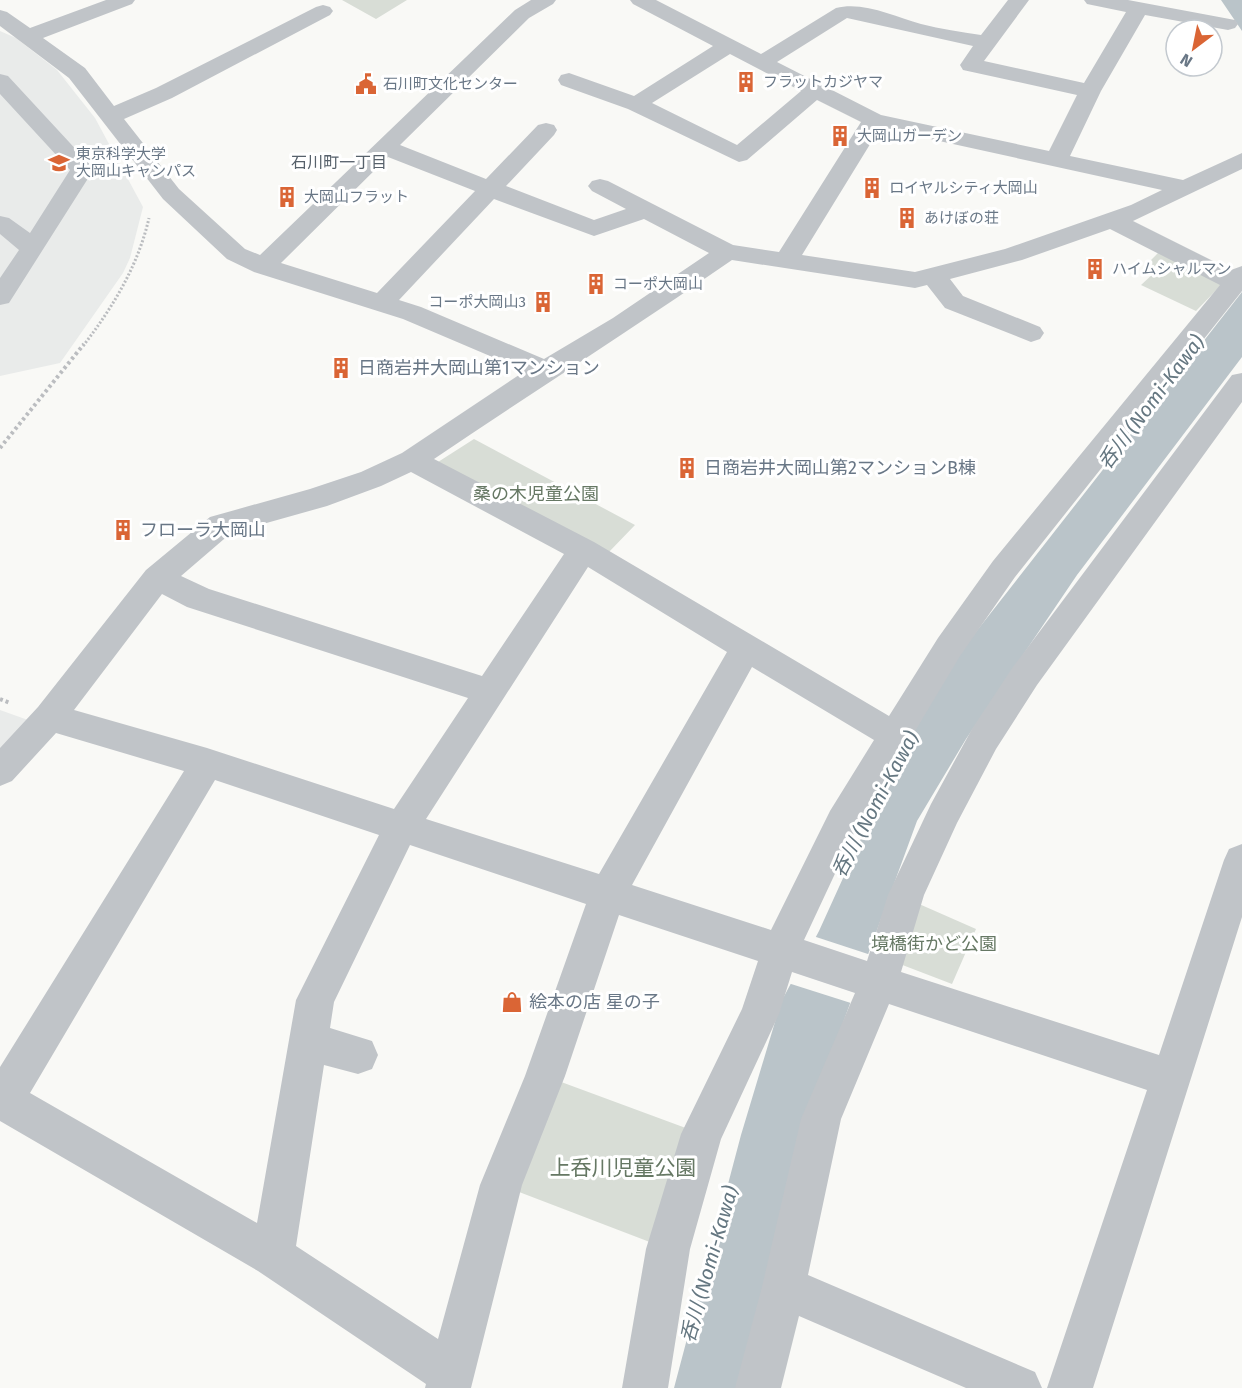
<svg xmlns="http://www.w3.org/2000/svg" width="1242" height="1388" viewBox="0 0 1242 1388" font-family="'Fira Sans','Noto Sans JP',sans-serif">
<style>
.built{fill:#e9ebea}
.green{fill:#d8ddd6}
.water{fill:#bac4c9}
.pier{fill:#f9f9f6}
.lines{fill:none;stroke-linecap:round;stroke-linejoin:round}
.path-far1{stroke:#bbbdc0;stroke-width:3;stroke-dasharray:2 2;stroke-linecap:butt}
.path{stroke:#bbbdc0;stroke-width:4;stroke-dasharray:3 3;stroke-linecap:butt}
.minor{fill:#c0c4c8;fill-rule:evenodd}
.labels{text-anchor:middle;stroke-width:6;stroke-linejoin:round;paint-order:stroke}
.far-poi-label{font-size:15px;fill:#697786;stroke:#fff;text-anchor:start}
.far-neighbourhood-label{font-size:16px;fill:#57616b;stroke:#fff}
.poi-label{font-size:18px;fill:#697786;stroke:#fff;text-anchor:start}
.park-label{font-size:18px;fill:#667864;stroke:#fff}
.water-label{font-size:20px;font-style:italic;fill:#657781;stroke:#fff}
.near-park-label{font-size:21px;fill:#667864;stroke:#fff}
</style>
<rect width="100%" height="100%" fill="#f9f9f6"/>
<path class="built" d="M0,31l16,7 41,32 38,48 48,89 -13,51 -7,15 -63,90 -60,13z
M0,710l28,10 -28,32z"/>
<path class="green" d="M342,0h65l-31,19z
M1159,252l65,30 -28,29 -55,-26 14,-13 -11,-5z
M474,439l161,86 -27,28 -170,-91z
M910,900l66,29 -24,55 -60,-23z
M545,1076l157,58 -34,115 -167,-64z"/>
<path class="water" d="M1221,0h21v31z
M1242,292v65l-165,218 -111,164 -49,82 -73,199 -102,368h-68l67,-253 40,-133 38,-71 94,-207 48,-73z"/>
<path class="pier" d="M813,936l58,19 -17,49 -66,-21z"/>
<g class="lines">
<path class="path-far1" d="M83,346c30,-39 55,-80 66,-128"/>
<path class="path" d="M0,448l84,-104
M0,699l10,4"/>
<path class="minor" d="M106,0h29l-3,4 -89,34 42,30 29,38 42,-18 160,-81 7,-2 7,2 3,4 -3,4 -158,83 -48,21 55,70 66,60 15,6 255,-245 16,-10h25l-3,4 -24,14 -129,127 86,34 52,-54 8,-2 8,2 3,5 -3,5 -48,51 88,34 32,-11 -34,-18 -4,-5 4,-5 8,-2 8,2 125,64 46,7 82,-130 -44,-22 -70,60 -8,2 -111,-53 -67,-24 -3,-5 3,-5 8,-2 65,23 79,-50 -80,-42 -3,-4h26l105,54 75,-46c28,-7 59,9 85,16 20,5 40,8 60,11l27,-35h21l-45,61 100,22 42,-71 -39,-8 -3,-4h44l107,20 3,4 -3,4 -7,2 -83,-15 -44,76 -31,65 113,24 59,-27v16l-109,52 98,49 11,-4v25l-227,286 -55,79 -106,177 -50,107 63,21 21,-66 43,-91 41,-75 41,-62 219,-292 10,-2v29l-205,283 -41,64 -39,74 -33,72 -23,77 258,83 65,-195 5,-11 13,-5v73l-149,471h-46l100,-298 -258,-86 -48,115 -33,156 227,97 7,16h-76l-167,-72 -18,72h-46l27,-101 39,-168 54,-126 -63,-21 -13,42 -58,125 -31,110 -22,139h-46l24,-139 35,-115 61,-125 16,-48 -139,-46 -54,161 -43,109 -51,203h-46l1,-4 -168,-113 -258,-150v-54l184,-296 -128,-38 -44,48 -12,5v-38l38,-41 108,-137 64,-53 100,-28 51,-17 41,-19 123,-82 -122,-52 -149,-47 -27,-13 -64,-60 -94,-121 -69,-52v-16l7,2 23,16zM847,18l126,28 -13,19 3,5 114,25 -28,56 -168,-36 -104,-53zM730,54l71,37 -64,54 -85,-42zM880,128l282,62 -31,15 -126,44 -90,23 -113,-17zM388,157l87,34 -98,102 -96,-30zM494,199l100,37 50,-17 65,34 -96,65 -69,41 -123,-52 -22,-7zM1110,229l110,56 -227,276 -55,77 -49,78 -295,-174 -160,-83c99,-67 200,-131 298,-199l183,28 12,-3 18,23 86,34 9,-3 4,-6 -4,-6 -77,-31 -13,-17 72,-19zM411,472l153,82 -82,122 -273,-87 -28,-13 50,-43 96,-27 54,-20zM588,567l139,85 -128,222 -173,-55zM162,594l25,13 281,91 -74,111 -187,-61 -133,-38zM752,667l122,73 -44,71 -59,119 -139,-45zM215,780l164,55 -83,165 -39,223 -227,-130zM410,845l176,59 -61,172 -45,109 -42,154 -142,-93 28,-181 34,9 14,-5 6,-14 -6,-14 -42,-13 4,-26z
M0,74l8,2 86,93 -85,134 -9,2v-27l19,-28 -19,-16v-18l9,2 21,15 40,-63 -70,-76z"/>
</g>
<defs>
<symbol id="building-bare" viewBox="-9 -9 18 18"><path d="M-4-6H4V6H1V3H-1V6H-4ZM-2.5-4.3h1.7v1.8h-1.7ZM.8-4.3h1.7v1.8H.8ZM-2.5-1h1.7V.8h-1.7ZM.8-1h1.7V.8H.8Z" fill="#da6535" stroke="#fff" stroke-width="2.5" paint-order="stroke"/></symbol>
<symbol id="civic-bare" viewBox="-9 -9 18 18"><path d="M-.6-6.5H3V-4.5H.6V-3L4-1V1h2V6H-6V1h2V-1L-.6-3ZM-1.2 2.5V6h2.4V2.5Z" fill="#da6535" stroke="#fff" stroke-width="2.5" paint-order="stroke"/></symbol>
<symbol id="university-bare" viewBox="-9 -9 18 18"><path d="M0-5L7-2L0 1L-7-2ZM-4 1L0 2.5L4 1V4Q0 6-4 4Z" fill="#da6535" stroke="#fff" stroke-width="2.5" paint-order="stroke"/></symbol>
<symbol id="shop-bare" viewBox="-9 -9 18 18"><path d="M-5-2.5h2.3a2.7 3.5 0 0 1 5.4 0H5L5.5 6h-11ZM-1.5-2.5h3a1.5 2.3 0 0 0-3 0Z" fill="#da6535" stroke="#fff" stroke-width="2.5" paint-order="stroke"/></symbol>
</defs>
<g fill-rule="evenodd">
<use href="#building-bare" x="731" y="67" width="30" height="30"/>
<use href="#civic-bare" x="351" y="69" width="30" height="30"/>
<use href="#building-bare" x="825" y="121" width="30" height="30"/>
<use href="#university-bare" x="44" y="148" width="30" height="30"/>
<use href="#building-bare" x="857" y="173" width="30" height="30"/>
<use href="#building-bare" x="272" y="182" width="30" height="30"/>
<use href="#building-bare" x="892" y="203" width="30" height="30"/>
<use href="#building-bare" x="1080" y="254" width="30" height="30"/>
<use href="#building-bare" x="581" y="269" width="30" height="30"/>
<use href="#building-bare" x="528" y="287" width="30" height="30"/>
<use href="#building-bare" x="326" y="353" width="30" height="30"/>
<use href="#building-bare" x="672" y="453" width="30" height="30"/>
<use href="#building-bare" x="108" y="515" width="30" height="30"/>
<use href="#shop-bare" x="497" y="987" width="30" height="30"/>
</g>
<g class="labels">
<g class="far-poi-label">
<text x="763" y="87">フラットカジヤマ</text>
<text x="383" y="89">石川町文化センター</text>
<text x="857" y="141">大岡山ガーデン</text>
<text x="76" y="159">東京科学大学<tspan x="76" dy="17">大岡山キャンパス</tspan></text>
<text x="889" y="193">ロイヤルシティ大岡山</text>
<text x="304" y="202">大岡山フラット</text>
<text x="924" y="223">あけぼの荘</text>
<text x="1112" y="274">ハイムシャルマン</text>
<text x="613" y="289">コーポ大岡山</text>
<text x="526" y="307" text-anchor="end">コーポ大岡山3</text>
</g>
<g class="far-neighbourhood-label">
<text x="339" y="168">石川町一丁目</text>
</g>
<g class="poi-label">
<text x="358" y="374">日商岩井大岡山第1マンション</text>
<text x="704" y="474">日商岩井大岡山第2マンションB棟</text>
<text x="140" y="536">フローラ大岡山</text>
<text x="529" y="1008">絵本の店 星の子</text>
</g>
<g class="park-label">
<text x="536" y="500">桑の木児童公園</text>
<text x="934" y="950">境橋街かど公園</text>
</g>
<g class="water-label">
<text transform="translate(1151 402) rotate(-53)" y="7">呑川 (Nomi-Kawa)</text>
<text transform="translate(875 804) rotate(-62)" y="7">呑川 (Nomi-Kawa)</text>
<text transform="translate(709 1264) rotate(-74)" y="7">呑川 (Nomi-Kawa)</text>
</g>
<g class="near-park-label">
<text x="623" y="1175">上呑川児童公園</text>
</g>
</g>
<g transform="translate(1194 48) rotate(212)"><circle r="28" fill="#ffffff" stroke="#c3c9cf" stroke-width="1.5"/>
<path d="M0-4.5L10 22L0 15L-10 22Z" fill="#da6535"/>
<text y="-9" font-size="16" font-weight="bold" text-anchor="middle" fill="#697786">N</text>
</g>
</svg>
